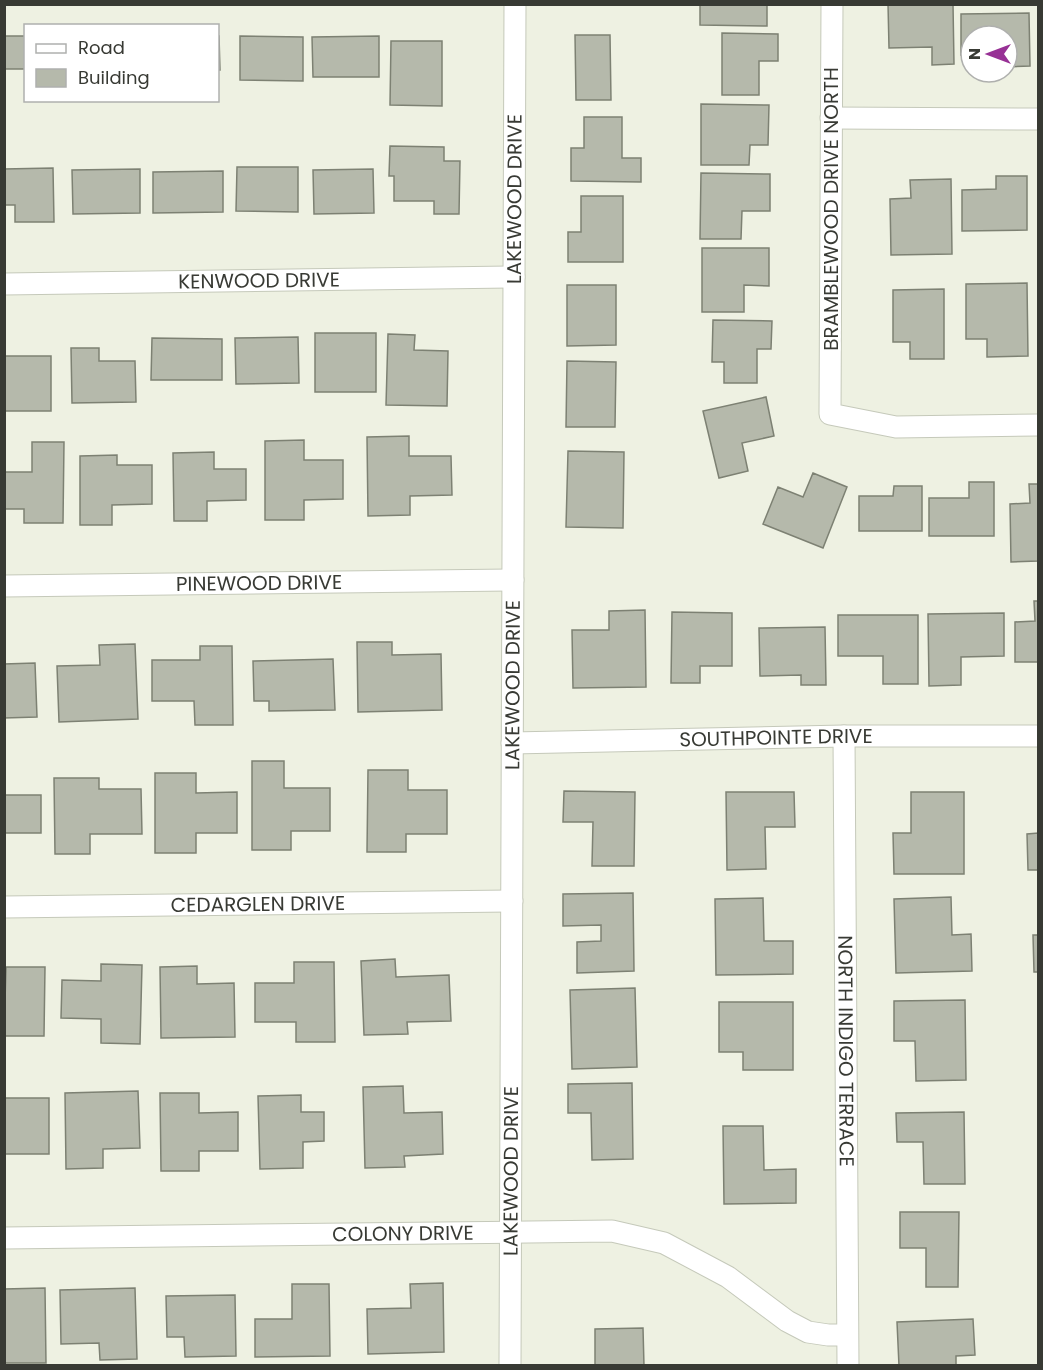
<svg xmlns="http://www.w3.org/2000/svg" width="1043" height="1370" viewBox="0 0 1043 1370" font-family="Poppins,sans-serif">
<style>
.building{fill:#b5b9ab;stroke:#7d8173;stroke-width:1.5}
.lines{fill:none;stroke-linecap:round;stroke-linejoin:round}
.minor-casing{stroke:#c5c9ba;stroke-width:23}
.minor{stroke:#fff;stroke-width:21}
.labels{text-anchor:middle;stroke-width:5;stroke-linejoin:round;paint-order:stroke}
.street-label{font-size:20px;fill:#383a34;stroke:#fff}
</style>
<rect width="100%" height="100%" fill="#eef1e2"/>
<path class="building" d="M700,4h67v22l-67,-1z
M888,4h65l1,60 -22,1v-18l-43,1z
M1029,13l1,53 -23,1v-31h-36v19h-10v-41z
M722,33l56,1v27h-19v34h-37z
M575,35h35l1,65h-35z
M4,36h22v33h-22z
M218,36h1l1,34h-2z
M240,36l63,1v44l-63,-1z
M379,36v41h-66l-1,-40z
M391,41h51v65l-52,-1z
M701,104l68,1 -1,40h-18l-1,20h-48z
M584,117h38v41h19v24l-70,-1v-33h13z
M390,146l54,1v14h16l-1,53h-25v-13h-40v-25h-5z
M237,167h61v45l-62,-1z
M53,168l1,54h-39v-17h-11v-36z
M140,169v44l-67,1 -1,-44z
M373,169l1,44 -60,1 -1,-44z
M223,171v41l-70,1v-41z
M701,173l69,1v37h-28l-1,28h-41z
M996,176h31v54l-65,1v-41l34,-1z
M951,179l1,75 -61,1 -1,-56 21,-1 -1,-18z
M581,196h42v66h-55v-30h13z
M702,248h67v38l-25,-1v27h-42z
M1027,283l1,73 -41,1v-18h-21v-55z
M567,285h49v60l-49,1z
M944,289v70h-34v-17h-17v-52z
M713,320l59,1 -1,28h-14v34h-33v-21h-12z
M315,333h61v59h-61z
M388,334l27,1 -1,15 34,1 -1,55 -61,-1z
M298,337l1,46 -63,1 -1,-46z
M152,338l70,1v41h-71z
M71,348h28v13h36l1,41 -64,1z
M4,356h47v55h-47z
M567,361l49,1 -1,65h-49z
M766,397l8,39 -32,7 6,28 -29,7 -16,-67z
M409,436v20h42l1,39 -42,1v19l-42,1 -1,-79z
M304,440v20h39v39l-39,1v20h-39v-79z
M32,442h32l-1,81h-39v-14h-20v-37h28z
M568,451l56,1 -1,76 -57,-1z
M214,452v17h32v31l-39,1v20h-33l-1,-68z
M117,455v10h35v39l-40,1v20h-32v-69z
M813,473l34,14 -24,61 -60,-24 15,-37 25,10z
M969,482h25v54h-65v-38h40z
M1029,484h9v77l-27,1 -1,-58 20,-1z
M894,486h28v45h-63v-35h34z
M1034,601h4v61h-23v-40l20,-1z
M645,610l1,77 -73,1 -1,-58h37v-19z
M672,612l60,1v53h-32v17h-29z
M1004,613v43l-43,1v28l-32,1 -1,-72z
M838,615h80v69h-35v-28h-45z
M825,627l1,58h-25v-10l-41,1 -1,-48z
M357,642h35v13l49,-1 1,56 -84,2z
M135,644l3,75 -79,3 -2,-56 43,-1 -1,-20z
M200,646h32l1,79h-38l-1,-24h-42v-41h48z
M333,659l2,51 -66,1v-10h-15l-1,-40z
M35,663l2,54 -33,1v-54z
M252,761h32v27h46v43h-39v19h-39z
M368,770h40v20h39v44h-41v18h-39z
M155,773h41v20l41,-1v41h-41v20h-41z
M54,778h45v11h42l1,45h-52v20h-35z
M564,791l71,1 -1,74h-42l1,-44h-30z
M726,792h68l1,35h-30l1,42 -39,1z
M911,792h53v82h-70l-1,-41h18z
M4,795h37v38h-37z
M1038,833v37h-10l-1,-36z
M633,893l1,78 -57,2v-31l24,-1v-16l-38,1v-32z
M951,897l1,38 19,-1 1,37 -76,2 -2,-74z
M763,898l1,43h29v33l-77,1 -1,-76z
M1033,935h5v37h-4z
M395,959l1,18 53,-2 2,46 -44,1 1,12 -44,1 -3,-74z
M294,962h40l1,80h-39v-20h-41v-39h39z
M101,964l41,1 -2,79 -39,-1v-24l-40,-1 1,-38 39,1z
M197,966v18l37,-1 1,54 -74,1 -1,-71z
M6,967h39l-1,69h-40z
M635,988l2,79 -65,2 -2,-79z
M965,1000l1,80 -50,1 -1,-40h-21v-40z
M719,1002h74v68h-50v-18h-24z
M632,1083l1,76 -41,1 -1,-47h-23v-29z
M403,1086l1,27 38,-1 1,42 -39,2 1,11 -40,1 -2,-81z
M138,1091l2,57 -37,1v19l-37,1 -1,-76z
M160,1093h39v20l39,-1v39h-39v20h-38z
M301,1095v17h23v29l-21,1v26l-43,1 -2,-73z
M4,1098h45v56h-45z
M964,1112l1,72h-41l-1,-42h-26l-1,-29z
M723,1126h40l1,44 32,-1v34l-72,1z
M900,1212h59l-1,75h-32v-39h-26z
M443,1283l1,69 -76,2 -1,-45 44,-1 -1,-24z
M292,1284h37l1,72 -75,1v-38h37z
M45,1288l1,75h-42v-74z
M135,1288l2,71 -37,1 -1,-17 -38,1 -1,-54z
M235,1295l1,61 -51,1 -1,-20h-17l-1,-41z
M973,1319l2,36 -19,1v10h-57l-2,-44z
M643,1328l1,38h-49v-37z"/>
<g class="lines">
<defs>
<g id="minor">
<path d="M832,4l-2,410 66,13 142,-2"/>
<path d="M831,118l207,1"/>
<path id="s1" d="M4,284l510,-7"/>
<path id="s2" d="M4,586l509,-6"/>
<path id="s3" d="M844,736l4,630"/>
<path id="s4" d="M512,743l332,-7h194"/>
<path id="s5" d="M4,907l508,-6"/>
<path id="s6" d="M4,1238l608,-7 52,12 64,34 59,44 21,11 20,3h19"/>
<path id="s7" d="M510,1366l5,-1362"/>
</g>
</defs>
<use href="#minor" class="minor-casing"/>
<use href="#minor" class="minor"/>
</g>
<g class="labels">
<g class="street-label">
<text dy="7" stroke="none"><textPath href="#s7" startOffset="1167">LAKEWOOD DRIVE</textPath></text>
<text transform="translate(831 209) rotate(-90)" y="7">BRAMBLEWOOD DRIVE NORTH</text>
<text dy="7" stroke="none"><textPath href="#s1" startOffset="255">KENWOOD DRIVE</textPath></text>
<text dy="7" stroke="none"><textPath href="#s2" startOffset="255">PINEWOOD DRIVE</textPath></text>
<text dy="7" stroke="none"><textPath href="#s7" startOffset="681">LAKEWOOD DRIVE</textPath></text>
<text dy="7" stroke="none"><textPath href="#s4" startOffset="264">SOUTHPOINTE DRIVE</textPath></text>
<text dy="7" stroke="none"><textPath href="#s5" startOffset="254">CEDARGLEN DRIVE</textPath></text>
<text dy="7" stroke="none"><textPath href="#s3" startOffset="315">NORTH INDIGO TERRACE</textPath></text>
<text dy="7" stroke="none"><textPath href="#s7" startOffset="195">LAKEWOOD DRIVE</textPath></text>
<text dy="7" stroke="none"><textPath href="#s6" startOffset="399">COLONY DRIVE</textPath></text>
</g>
</g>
<rect width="1043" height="1370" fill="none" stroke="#383a34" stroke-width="12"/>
<rect x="24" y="24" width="195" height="78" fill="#ffffff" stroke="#afb0ae" stroke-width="1.5"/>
<rect x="36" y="44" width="30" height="9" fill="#ffffff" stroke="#afb0ae" stroke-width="1.5"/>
<text x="78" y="54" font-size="18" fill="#383a34">Road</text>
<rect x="36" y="69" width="30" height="18" fill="#b5b9ab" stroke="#afb0ae" stroke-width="1.5"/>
<text x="78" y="84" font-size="18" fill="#383a34">Building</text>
<g transform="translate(989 54) rotate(270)"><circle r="28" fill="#ffffff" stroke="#afb0ae" stroke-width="1.5"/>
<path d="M0-4.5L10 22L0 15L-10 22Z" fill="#973195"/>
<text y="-9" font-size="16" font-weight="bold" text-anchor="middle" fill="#383a34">N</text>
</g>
</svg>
